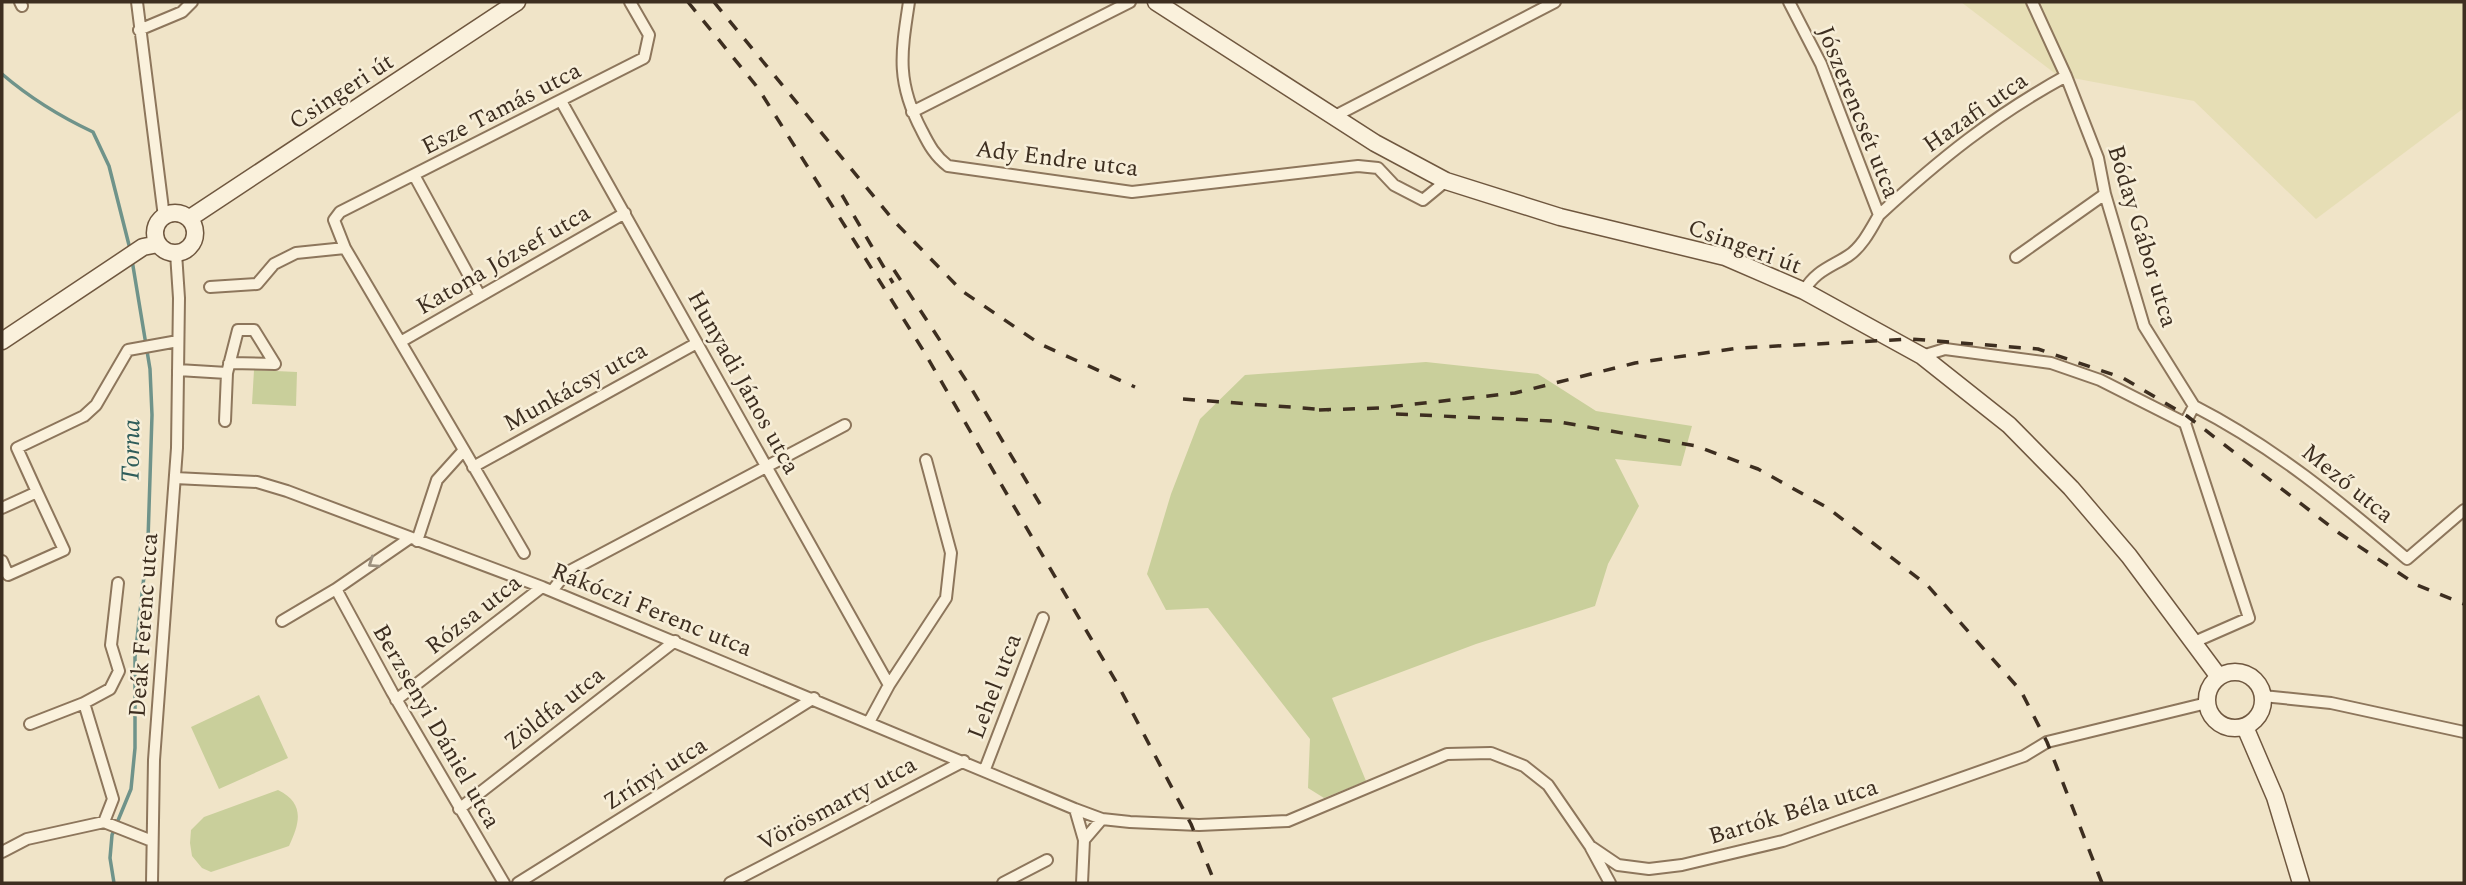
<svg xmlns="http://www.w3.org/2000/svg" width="2466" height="885" viewBox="0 0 2466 885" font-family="Spectral,serif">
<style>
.farmland{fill:#e6deb5}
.green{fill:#c9cf9b}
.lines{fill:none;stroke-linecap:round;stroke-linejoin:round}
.stream{stroke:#6f938a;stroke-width:3.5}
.street-casing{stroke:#8d765c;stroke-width:14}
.secondary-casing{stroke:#6f573f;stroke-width:19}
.street{stroke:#faf1dc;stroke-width:10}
.secondary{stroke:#faf1dc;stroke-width:16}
.rail{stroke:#3d2e20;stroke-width:3.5;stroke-dasharray:12 12;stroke-linecap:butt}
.oneway{stroke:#9c907e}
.labels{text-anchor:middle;stroke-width:5;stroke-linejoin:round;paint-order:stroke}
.street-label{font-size:24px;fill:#3d2e20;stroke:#f7eed8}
.water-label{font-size:26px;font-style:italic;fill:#2f5d5a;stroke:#f7eed8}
</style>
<rect width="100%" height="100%" fill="#f0e4c8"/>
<path class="farmland" d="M1961,2h503v106l-148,111 -122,-118 -137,-26z"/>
<path class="green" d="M1426,362l112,12 58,37 96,15 -11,40 -66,-7 24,47 -31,58 -13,42 -119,38 -144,54 34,83 -42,17 -16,-10 2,-49 -102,-131 -42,2 -19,-36 24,-80 29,-75 45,-44z
M254,370l43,2 -1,34 -44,-2z
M259,695l29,63 -69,31 -28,-62z
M278,790c27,13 22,33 11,56l-78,26 -9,-4 -10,-12 -2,-13 1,-13 13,-13z"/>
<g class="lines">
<path class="stream" d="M2,74c28,24 57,42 91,58l16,34 21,83
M114,883l-4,-25 2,-23 19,-46 4,-41v-91l13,-117 4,-125 -2,-46 -18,-109"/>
<defs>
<path id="street" d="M20,2l2,4
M137,2l27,215
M909,2c-8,52 -13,80 13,129 7,14 13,25 26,35l184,26 226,-26 20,2 16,17 29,15 23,-19
M1789,2l32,62 58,151c-8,14 -17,32 -31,41 -17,11 -33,15 -44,35
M2032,2l34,74 32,82 7,36 39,132 50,80 -9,17 64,195 -57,25
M139,30l43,-18 10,-10
M561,101l328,584 -20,37
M912,112l218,-110
M1335,116l220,-114
M414,175l66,121
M1879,215c61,-56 114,-99 187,-139
M2016,257l89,-63
M210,287l47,-3 17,-20 22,-11 49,-5
M402,341l223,-128
M1922,356l23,-7 106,14 49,17 85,43
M178,370l49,3 11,-43h16l21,34 -46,-1
M2194,406c80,41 145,95 213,153l57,-49
M225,421l2,-48
M464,450l60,103
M473,467l224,-124
M175,478l82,4 30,9 255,96 533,222 27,10 28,3 69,3 89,-4 159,-67 44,-1 33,13 24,19 42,61 28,19 31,4 33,-4 101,-24 241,-85 23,-14 160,-39
M37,492l-20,-44 67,-32 12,-11 32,-55 50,-9
M2,508l35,-16 27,58 -56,25 -6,-14
M417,541l20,-61 27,-30 -119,-202 -11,-28 6,-8 304,-154 5,-23 -19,-33
M336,589l74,-51
M552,591l14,-18 279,-148
M282,621l54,-32 56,103 112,191
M889,685l57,-87 5,-45 -25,-93
M2263,696l68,7 133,29
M396,700l146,-113
M30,724l54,-21
M985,769l58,-151
M459,809l216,-168
M1075,809l9,31
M104,822l48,19
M1591,848l19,35
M2,852l25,-13 77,-17 9,-23 -29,-96 26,-14 9,-18 -8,-26 7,-62
M152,883l2,-123 23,-312 2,-150 -3,-45
M518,883l296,-185
M730,883l234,-122
M1003,883l44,-23
M1082,883l2,-43 18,-21"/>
<path id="secondary" d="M1156,2l219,141 71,38 114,36 165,40 79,34 118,65 87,69 62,63 58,68 90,121
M155 233a20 20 0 1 1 40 0a20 20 0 1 1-40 0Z
M190,218l327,-216
M2,341l141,-94 15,-3
M2207 700a28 28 0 1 1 56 0a28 28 0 1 1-56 0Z
M2245,727l30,70 26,86"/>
</defs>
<use href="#street" class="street-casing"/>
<use href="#secondary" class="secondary-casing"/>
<use href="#street" class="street"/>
<use href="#secondary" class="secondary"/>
<path class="rail" d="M688,2l70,86 165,262 195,335 73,139 24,59
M714,2l180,219 68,70 78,53 95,43
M842,195l51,88
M894,270l77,118 69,116
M1183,399l146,11
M1319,410l60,-2 136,-15 120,-30 104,-15 172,-9 127,10 85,29 64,38 152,117 78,52 47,19
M1396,414l158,7 142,25 62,23 70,39 100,78 93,105 26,51 55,141"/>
</g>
<defs><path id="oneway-chevron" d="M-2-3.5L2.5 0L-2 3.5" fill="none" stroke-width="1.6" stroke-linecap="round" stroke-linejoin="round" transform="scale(1.75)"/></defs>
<use class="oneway" href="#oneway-chevron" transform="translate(373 563) rotate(146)"/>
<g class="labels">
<g class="street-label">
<text transform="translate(341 91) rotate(-33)" y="8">Csingeri út</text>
<text transform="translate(501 108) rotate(-27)" y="8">Esze Tamás utca</text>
<text transform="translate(1859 112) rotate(68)" y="8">Jószerencsét utca</text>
<text transform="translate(1975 112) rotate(-35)" y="8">Hazafi utca</text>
<text transform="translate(1057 158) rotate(7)" y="8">Ady Endre utca</text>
<text transform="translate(2143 236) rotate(73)" y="8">Bóday Gábor utca</text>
<text transform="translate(1745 246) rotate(20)" y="8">Csingeri út</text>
<text transform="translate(503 259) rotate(-30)" y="8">Katona József utca</text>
<text transform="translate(744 382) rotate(61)" y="8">Hunyadi János utca</text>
<text transform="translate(575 386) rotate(-29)" y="8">Munkácsy utca</text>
<text transform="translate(2348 483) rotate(39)" y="8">Mező utca</text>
<text transform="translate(652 609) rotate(22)" y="8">Rákóczi Ferenc utca</text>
<text transform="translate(473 614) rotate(-38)" y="8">Rózsa utca</text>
<text transform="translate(143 625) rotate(-86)" y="8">Deák Ferenc utca</text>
<text transform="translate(994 686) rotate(-69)" y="8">Lehel utca</text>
<text transform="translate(554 708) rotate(-38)" y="8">Zöldfa utca</text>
<text transform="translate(437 726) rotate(60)" y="8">Berzsenyi Dániel utca</text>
<text transform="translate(655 773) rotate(-32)" y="8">Zrínyi utca</text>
<text transform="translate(837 803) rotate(-28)" y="8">Vörösmarty utca</text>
<text transform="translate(1793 811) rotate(-17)" y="8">Bartók Béla utca</text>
</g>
<g class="water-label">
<text transform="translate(130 451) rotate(-89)" y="9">Torna</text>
</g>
</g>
<rect width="2466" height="885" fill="none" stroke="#3d2e20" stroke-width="7"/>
</svg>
